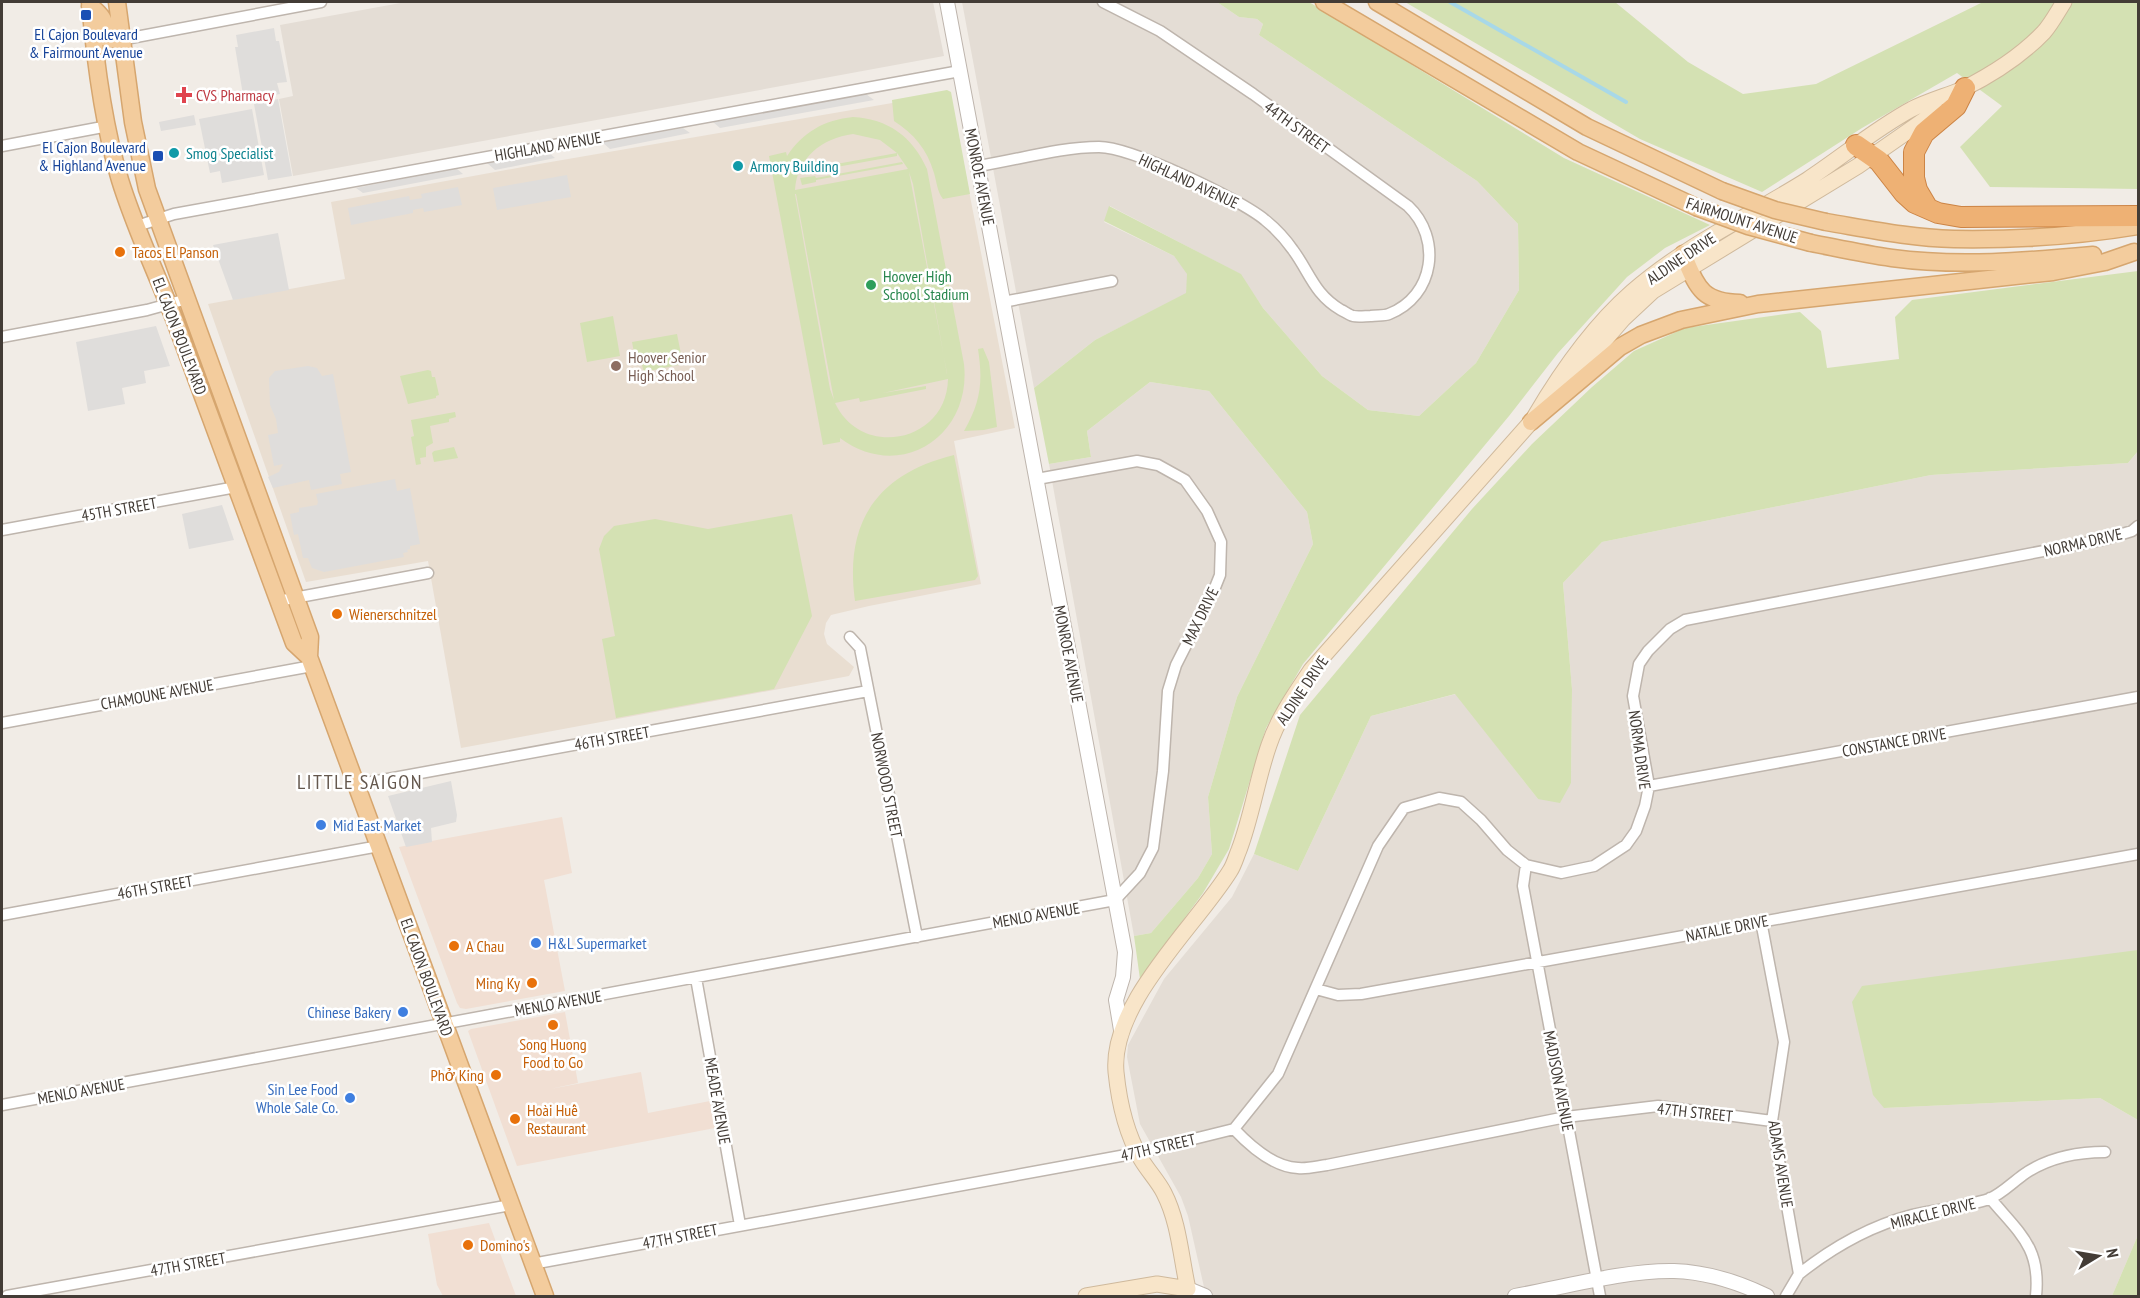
<svg xmlns="http://www.w3.org/2000/svg" width="2140" height="1298" viewBox="0 0 2140 1298" font-family="'PT Sans Narrow',sans-serif">
<style>
.residential{fill:#e4ddd5}
.commercial{fill:#f1dfd3}
.education{fill:#e9ded1}
.green{fill:#d4e1b3;fill-rule:evenodd}
.parking{fill:#dfdddb}
.lines{fill:none;stroke-linecap:round;stroke-linejoin:round}
.stream{stroke:#a8d8e8;stroke-width:4}
.minor-casing{stroke:#beb5ad;stroke-width:13}
.tertiary-casing{stroke:#beb5ad;stroke-width:16}
.secondary-casing{stroke:#cfb99c;stroke-width:17}
.primary-casing{stroke:#d6a66f;stroke-width:19}
.motorway-casing{stroke:#cc8445;stroke-width:22}
.minor{stroke:#fff;stroke-width:10}
.tertiary{stroke:#fff;stroke-width:14}
.secondary{stroke:#f8e5c9;stroke-width:15}
.primary{stroke:#f3cc9d;stroke-width:16}
.motorway{stroke:#eeb174;stroke-width:20}
.primary-bridge-casing{stroke:#d6a66f;stroke-width:19;stroke-linecap:butt}
.primary-bridge{stroke:#f3cc9d;stroke-width:16}
.transit-dot{fill:#1a4fb4;stroke:#fff;stroke-width:2}
.health-dot{fill:#e0444e;stroke:#fff;stroke-width:2}
.culture-dot{fill:#0f9aa8;stroke:#fff;stroke-width:2}
.food-dot{fill:#e8710a;stroke:#fff;stroke-width:2}
.leisure-dot{fill:#2e9e5b;stroke:#fff;stroke-width:2}
.education-dot{fill:#8d6e63;stroke:#fff;stroke-width:2}
.shop-dot{fill:#3f7fe0;stroke:#fff;stroke-width:2}
.labels{text-anchor:middle;stroke-width:5;stroke-linejoin:round;paint-order:stroke}
.transit-label{font-size:16px;fill:#164399;stroke:#fff}
.health-label{font-size:16px;fill:#be3a42;stroke:#fff;text-anchor:start}
.street-label{font-size:16px;fill:#433c36;stroke:#fff}
.culture-label{font-size:16px;fill:#0d838f;stroke:#fff;text-anchor:start}
.food-label{font-size:16px;fill:#c56008;stroke:#fff;text-anchor:start}
.leisure-label{font-size:16px;fill:#27864d;stroke:#fff;text-anchor:start}
.education-label{font-size:16px;fill:#785e54;stroke:#fff;text-anchor:start}
.shop-label{font-size:16px;fill:#366cbe;stroke:#fff;text-anchor:start}
.quarter-label{font-size:20px;letter-spacing:1.5px;fill:#65584e;stroke:#fff}
</style>
<rect width="100%" height="100%" fill="#f1ece6"/>
<path class="residential" d="M406,2h527l11,54 -651,120 -14,-77 14,-3 -13,-71z
M962,2h255l22,15 18,2 6,5 -4,11 218,146 41,43 1,66 -43,73 -57,53 -51,-6 -46,-34 -59,-68 -23,-34 -130,-68 -6,16 70,34 14,18 -2,20 -91,46 -61,48z
M1150,382l59,9 98,121 6,32 -76,153 -29,100 4,57 -14,24 -47,55 -17,3 -85,-472 42,-7 -4,-26z
M2138,451v499l-254,158 216,-10 38,22v115l-26,61h-906l-18,-80 -7,-19 -41,-73 -13,-67 1,-12 36,-66 68,-82 22,-43 44,17 73,-155 85,-22 82,105 33,-16 1,-94 -9,-106 39,-41 329,-67 197,-12z"/>
<path class="commercial" d="M562,817l10,56 -28,7 21,111 -99,18 -6,-1 -3,-5 -58,-156z
M565,1012l13,71 -28,6 91,-17 7,41 62,-12 5,27 -198,38 -49,-135 3,-2z
M489,1223l27,73h-73l-6,-11 -9,-51z"/>
<path class="education" d="M950,93l65,335 -61,13 27,143 -112,22 -38,9 -5,8 -2,11 3,10 27,23 -5,9 -388,72 -33,-187 -122,21 -98,-278 137,-25 -14,-77 208,-38z"/>
<path class="green" d="M1217,2h92l255,156 146,67 -45,23 -38,29 -69,76 -49,63 -206,248 -37,64 -37,121 -26,44 -63,86 -6,-43 17,-3 47,-55 14,-24 -4,-57 29,-100 76,-153 -6,-32 -98,-121 -59,-9 -63,49 4,26 -42,7 -15,-76 61,-48 91,-47 1,-19 -13,-18 -70,-35 5,-15 132,68 22,34 59,68 46,34 51,6 57,-53 43,-73 -1,-66 -41,-43 -218,-146 4,-11 -6,-5 -18,-2z
M1405,2h210l73,60 55,32 73,-10 167,-82h155v187l-148,-2 -30,-40 42,-41 -45,-33 -95,55 -100,64 -122,-53z
M947,90l4,2 19,102 -27,5c-6,-8 -6,-16 -9,-26 -7,-24 -20,-39 -40,-52l-2,-21z
M853,117c35,2 59,19 74,52l37,195c8,72 -64,119 -124,74v4l-17,3 -54,-289 17,-4 1,4c16,-24 37,-36 66,-39zM853,134l27,6 17,13 -77,14 -1,-2 -15,3 1,7 15,-3v-2l77,-14v-3l11,16 -113,21c2,-32 27,-52 58,-56zM909,172l4,12 34,190v-1zM795,194h1l38,206 -4,-11zM948,379c-1,63 -86,81 -113,24l24,-5 1,4 66,-13v-3l-43,7z
M902,162l1,2 -87,16v2l-14,3 -2,-7 15,-2 1,2z
M2138,271v180l-10,12 -197,12 -329,67 -39,41 9,106 -1,94 -11,20 -22,-4 -83,-105 -84,22 -73,155 -44,-17 46,-139 172,-206 60,-65 60,-57 42,-36 51,-23 115,-16 21,19 6,37 72,-9 -4,-42 17,-17z
M613,316l7,40 -33,6 -7,-39z
M677,334l6,30 -39,8 -2,-7 -6,-2 -4,-21z
M983,348l6,14 8,65 -13,3 -20,1c17,-30 19,-49 14,-82z
M428,370l3,1 1,6h3l4,18 -3,1v2l-28,6 -8,-28z
M455,412l1,5 -7,2v3l-19,4 3,17 -7,4v10l-6,1 1,6 -5,1 -5,-28 3,-1 -3,-16z
M454,447l4,11 -24,4 -2,-9 2,-2z
M954,455l24,121 -3,4 -120,21c-11,-79 22,-127 99,-146z
M792,514l20,102 -38,73 -158,29 -14,-79 13,-3 -16,-87 5,-13 10,-10 41,-7 53,10z
M2138,950v170l-38,-22 -216,10 -11,-13 -21,-93 10,-16z
M2138,1235v61h-26z"/>
<path class="parking" d="M274,28l2,13h3l8,41 -10,1 3,11 -36,7 -9,-54h3l-2,-12z
M866,94l8,6 -154,28 -7,-6z
M278,99l14,77 -24,4 -14,-76z
M252,109l12,66 -42,8 -2,-12 -10,2 -11,-54z
M194,115l2,10 -35,6 -2,-9z
M683,128l7,5 -80,16 -8,-7z
M548,152l7,6 -60,12 -8,-7z
M456,168l7,6 -100,19 -7,-5z
M567,175l4,22 -74,13 -4,-22z
M458,187l4,18 -38,7 -1,-4 -10,2v3l-62,12 -3,-17 61,-12 1,4 12,-2 -1,-4z
M278,233l11,57 -56,10 -20,-55z
M156,326l14,40 -26,5 2,12 -24,5 3,16 -37,7 -12,-69z
M308,366l9,2 5,8 11,-2 18,98 -11,2 2,10 -31,6 -2,-10 -36,8 -5,-11 11,-5 4,-8 -9,2 -6,-31 10,-2 -2,-14 -6,-14 -1,-27 6,-7z
M395,479l2,12 13,-3 10,56 -10,2v3l-3,1 1,2 -5,1 1,4 -80,15 -12,-4 -4,-10h-5l-5,-24 -4,1 -4,-21 9,-2v-4l18,-3 1,-3 -2,-8z
M222,505l12,35 -45,9 -7,-35z
M451,781l6,34 -1,7 -25,6 1,14 -26,5 -18,-51z"/>
<g class="lines">
<path class="stream" d="M1450,2l176,100"/>
<defs>
<path id="minor" d="M120,40l201,-38
M2,146l106,-20
M978,166c40,-6 81,-19 121,-19 32,0 141,52 166,73 10,8 21,20 28,30 17,23 21,44 48,60 3,1 8,5 12,6 5,1 13,0 18,0 6,-1 13,0 18,-2 46,-18 53,-76 19,-108l-155,-112 -93,-63 -57,-29
M137,226l37,-12 786,-143
M1003,302l109,-21
M2,337l145,-27 40,-11
M2,530l234,-43
M278,601l150,-28
M850,637l10,11 57,289
M2,723l310,-57
M355,785l513,-94
M1649,786l489,-89
M1526,865l-3,21 77,410
M2,915l377,-69
M1761,921l23,121 -12,79 27,153 -13,22
M696,978l44,247
M1316,989l22,6 23,-1 777,-140
M2,1105l1113,-205 25,-27 13,-25 10,-77 5,-80 8,-26 38,-75 6,-15 1,-33 -14,-31 -22,-31 -27,-15 -21,-4 -100,18
M1234,1129l44,-55 100,-228 26,-38 35,-10 22,4 20,18 26,30 19,15 35,8 33,-7 32,-21 10,-14 9,-25 4,-20 -16,-90 6,-32 9,-13 22,-22 15,-9 421,-81 26,-8 6,-5
M1234,1129c16,17 39,38 64,39 10,1 20,-2 29,-3l239,-48 92,-11 114,15
M1990,1198c29,35 51,49 46,98
M532,1264l605,-111 97,-24
M1799,1274c34,-27 71,-48 113,-59 25,-6 53,-8 77,-16 11,-4 23,-16 34,-24 24,-17 52,-23 82,-23
M7,1296l504,-91"/>
<path id="tertiary" d="M947,2l178,950 -2,25 -7,23 5,30
M1188,1289l17,7
M1515,1296c49,-9 111,-26 159,-25 32,1 64,11 93,25"/>
<path id="secondary" d="M1568,383l55,-64 30,-28 205,-125 79,-55
M1535,416c26,-44 57,-89 97,-124 52,-46 116,-75 175,-112 35,-23 68,-51 105,-71 16,-8 34,-13 51,-20 28,-14 59,-34 81,-57 8,-9 14,-21 20,-30
M1086,1296l71,-12 31,5c-7,-31 -9,-67 -24,-96 -6,-12 -16,-22 -23,-34 -15,-26 -22,-57 -25,-87 -6,-69 80,-146 114,-201 4,-6 6,-14 9,-21 13,-34 18,-71 30,-105 9,-27 26,-51 42,-75l228,-257"/>
<path id="primary" d="M90,2c5,58 13,122 30,178 15,49 38,96 56,144 39,107 79,213 118,319l15,14
M117,2l16,120 14,67 163,448 -1,20 236,639
M1324,2l254,150 118,55
M1377,2l210,125 135,64
M90,6c16,12 14,16 18,33l12,1
M1826,222c42,7 85,16 128,17 61,1 124,-3 184,-13
M1811,243c26,5 53,11 81,15 66,9 134,3 201,-3
M1683,254c14,32 17,48 57,49
M1531,422l89,-75 21,-12 40,-15 77,-16 295,-32 52,-10 29,-10"/>
<path id="motorway" d="M1856,145l23,16 25,32 11,10 23,10 23,4 177,-1
M1927,207l-10,-17 -3,-12v-26l10,-19 32,-27 9,-18"/>
</defs>
<use href="#minor" class="minor-casing"/>
<use href="#tertiary" class="tertiary-casing"/>
<use href="#secondary" class="secondary-casing"/>
<use href="#primary" class="primary-casing"/>
<use href="#motorway" class="motorway-casing"/>
<use href="#minor" class="minor"/>
<use href="#tertiary" class="tertiary"/>
<use href="#secondary" class="secondary"/>
<use href="#primary" class="primary"/>
<use href="#motorway" class="motorway"/>
<defs>
<path id="primary-bridge" d="M1722,191l53,19 51,12
M1696,207l52,19 63,17"/>
</defs>
<use href="#primary-bridge" class="primary-bridge-casing"/>
<use href="#primary-bridge" class="primary-bridge"/>
</g>
<g class="transit-dot">
<rect x="80" y="9" width="12" height="12" rx="3"/>
<rect x="152" y="150" width="12" height="12" rx="3"/>
</g>
<path class="health-dot" d="M181 86h6v6h6v6h-6v6h-6v-6h-6v-6h6z"/>
<g class="culture-dot">
<circle cx="174" cy="153" r="6"/>
<circle cx="738" cy="166" r="6"/>
</g>
<g class="food-dot">
<circle cx="120" cy="252" r="6"/>
<circle cx="337" cy="614" r="6"/>
<circle cx="454" cy="946" r="6"/>
<circle cx="532" cy="983" r="6"/>
<circle cx="553" cy="1025" r="6"/>
<circle cx="496" cy="1075" r="6"/>
<circle cx="515" cy="1119" r="6"/>
<circle cx="468" cy="1245" r="6"/>
</g>
<circle class="leisure-dot" cx="871" cy="285" r="6"/>
<circle class="education-dot" cx="616" cy="366" r="6"/>
<g class="shop-dot">
<circle cx="321" cy="825" r="6"/>
<circle cx="536" cy="943" r="6"/>
<circle cx="403" cy="1012" r="6"/>
<circle cx="350" cy="1098" r="6"/>
</g>
<g class="labels">
<g class="transit-label">
<text x="86" y="40">El Cajon Boulevard<tspan x="86" dy="18">&amp; Fairmount Avenue</tspan></text>
<text x="146" y="153" text-anchor="end">El Cajon Boulevard<tspan x="146" dy="18">&amp; Highland Avenue</tspan></text>
</g>
<g class="health-label">
<text x="196" y="101">CVS Pharmacy</text>
</g>
<g class="street-label">
<text transform="translate(1297 127) rotate(36)" y="6">44TH STREET</text>
<text transform="translate(548 146) rotate(-10)" y="6">HIGHLAND AVENUE</text>
<text transform="translate(980 177) rotate(79)" y="6">MONROE AVENUE</text>
<text transform="translate(1189 181) rotate(25)" y="6">HIGHLAND AVENUE</text>
<text transform="translate(1742 220) rotate(18)" y="6">FAIRMOUNT AVENUE</text>
<text transform="translate(1681 258) rotate(-34)" y="6">ALDINE DRIVE</text>
<text transform="translate(180 336) rotate(69)" y="6">EL CAJON BOULEVARD</text>
<text transform="translate(119 509) rotate(-10)" y="6">45TH STREET</text>
<text transform="translate(2083 542) rotate(-13)" y="6">NORMA DRIVE</text>
<text transform="translate(1200 616) rotate(-64)" y="6">MAX DRIVE</text>
<text transform="translate(1069 654) rotate(79)" y="6">MONROE AVENUE</text>
<text transform="translate(1302 690) rotate(-56)" y="6">ALDINE DRIVE</text>
<text transform="translate(157 694) rotate(-10)" y="6">CHAMOUNE AVENUE</text>
<text transform="translate(612 738) rotate(-10)" y="6">46TH STREET</text>
<text transform="translate(1894 742) rotate(-10)" y="6">CONSTANCE DRIVE</text>
<text transform="translate(1640 750) rotate(82)" y="6">NORMA DRIVE</text>
<text transform="translate(887 785) rotate(79)" y="6">NORWOOD STREET</text>
<text transform="translate(155 887) rotate(-10)" y="6">46TH STREET</text>
<text transform="translate(1036 915) rotate(-10)" y="6">MENLO AVENUE</text>
<text transform="translate(1727 928) rotate(-11)" y="6">NATALIE DRIVE</text>
<text transform="translate(427 977) rotate(70)" y="6">EL CAJON BOULEVARD</text>
<text transform="translate(558 1003) rotate(-10)" y="6">MENLO AVENUE</text>
<text transform="translate(1559 1081) rotate(79)" y="6">MADISON AVENUE</text>
<text transform="translate(81 1091) rotate(-10)" y="6">MENLO AVENUE</text>
<text transform="translate(718 1101) rotate(80)" y="6">MEADE AVENUE</text>
<text transform="translate(1695 1112) rotate(6)" y="6">47TH STREET</text>
<text transform="translate(1158 1147) rotate(-13)" y="6">47TH STREET</text>
<text transform="translate(1781 1164) rotate(81)" y="6">ADAMS AVENUE</text>
<text transform="translate(1933 1213) rotate(-14)" y="6">MIRACLE DRIVE</text>
<text transform="translate(680 1236) rotate(-11)" y="6">47TH STREET</text>
<text transform="translate(188 1264) rotate(-10)" y="6">47TH STREET</text>
</g>
<g class="culture-label">
<text x="186" y="159">Smog Specialist</text>
<text x="750" y="172">Armory Building</text>
</g>
<g class="food-label">
<text x="132" y="258">Tacos El Panson</text>
<text x="349" y="620">Wienerschnitzel</text>
<text x="466" y="952">A Chau</text>
<text x="520" y="989" text-anchor="end">Ming Ky</text>
<text x="553" y="1050" text-anchor="middle">Song Huong<tspan x="553" dy="18">Food to Go</tspan></text>
<text x="484" y="1081" text-anchor="end">Phở King</text>
<text x="527" y="1116">Hoài Huế<tspan x="527" dy="18">Restaurant</tspan></text>
<text x="480" y="1251">Domino's</text>
</g>
<g class="leisure-label">
<text x="883" y="282">Hoover High<tspan x="883" dy="18">School Stadium</tspan></text>
</g>
<g class="education-label">
<text x="628" y="363">Hoover Senior<tspan x="628" dy="18">High School</tspan></text>
</g>
<g class="shop-label">
<text x="333" y="831">Mid East Market</text>
<text x="548" y="949">H&amp;L Supermarket</text>
<text x="391" y="1018" text-anchor="end">Chinese Bakery</text>
<text x="338" y="1095" text-anchor="end">Sin Lee Food<tspan x="338" dy="18">Whole Sale Co.</tspan></text>
</g>
<g class="quarter-label">
<text x="360" y="789">LITTLE SAIGON</text>
</g>
</g>
<rect width="2140" height="1298" fill="none" stroke="#433c36" stroke-width="6"/>
<g transform="translate(2098 1256) rotate(79)" stroke="#ffffff" stroke-width="4.5" paint-order="stroke">
<path d="M0-4.5L10 22L0 15L-10 22Z" fill="#433c36"/>
<text y="-9" font-size="16" font-weight="bold" text-anchor="middle" fill="#433c36">N</text>
</g>
</svg>
